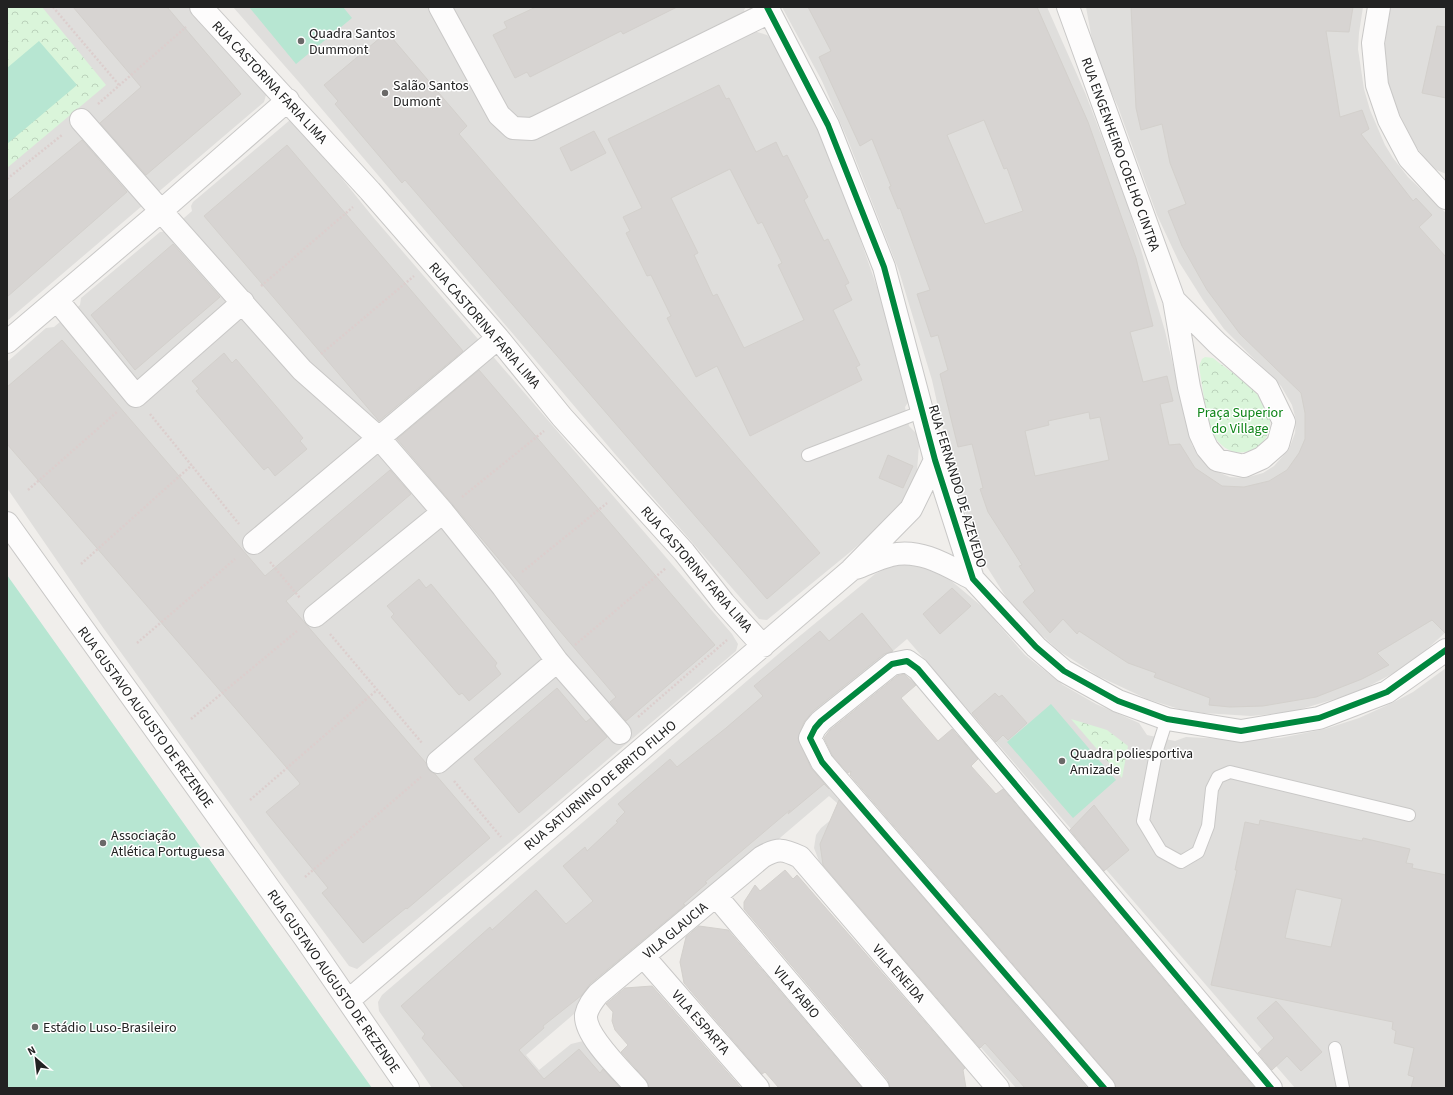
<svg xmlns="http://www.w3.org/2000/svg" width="1453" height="1095" viewBox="0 0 1453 1095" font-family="'Source Sans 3',sans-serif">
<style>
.residential{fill:#dfdedc}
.park{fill:url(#park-crowns)}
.pitch{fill:#b7e6d2}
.building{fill:#d7d4d2;stroke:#d3d0cc;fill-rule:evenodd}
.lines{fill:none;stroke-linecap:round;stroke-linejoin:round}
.service-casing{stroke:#c9c8c7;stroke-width:14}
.minor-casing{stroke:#c9c8c7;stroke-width:24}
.path{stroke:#dccecd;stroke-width:2.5;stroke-dasharray:2 2;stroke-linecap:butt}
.service{stroke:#fdfcfc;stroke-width:12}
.minor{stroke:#fdfcfc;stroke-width:22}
.cycleway-casing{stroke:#fff;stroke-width:8}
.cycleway{stroke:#00873e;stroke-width:6}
.poi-dot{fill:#6a6968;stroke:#fff;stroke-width:1.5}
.labels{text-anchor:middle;stroke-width:3;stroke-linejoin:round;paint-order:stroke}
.poi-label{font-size:14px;fill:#222;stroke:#fff;text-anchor:start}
.street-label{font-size:14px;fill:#222;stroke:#fff}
.park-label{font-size:14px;fill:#0c8416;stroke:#fff}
</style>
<defs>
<pattern id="park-crowns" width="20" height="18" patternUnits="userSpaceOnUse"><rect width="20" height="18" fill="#daf5da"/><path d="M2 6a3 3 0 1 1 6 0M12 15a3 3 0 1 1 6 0" fill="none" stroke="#bbd2bb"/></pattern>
</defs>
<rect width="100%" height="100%" fill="#f0eeeb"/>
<path class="residential" d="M7,7h185l74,88 -2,7 -257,219z
M233,7h513l-2,3 13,22 10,3 7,7 48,97 22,54 41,117 24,91 -4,6 2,10 2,9 7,7 3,12 -2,26 -9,24 -16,21 -43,37 -82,67 -8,-1 -144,-165 -317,-373z
M782,7h265l39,88 43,114 36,122 27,114 11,16 12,10 15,6 15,1 18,-5 11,-7 15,-17 6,-16 1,-13 -4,-15 -11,-19 -57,-57 -21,-29 -24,-38 -22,-47 -39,-108 -18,-40 -7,-22 -7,-38h277l-4,26 -1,16 6,40 6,21 15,35 8,13 15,19 38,36v419l-28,25 -20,14 -33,17 -23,9 -51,15 -40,4 -48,-3 -24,-4 -32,-10 -49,-23 -39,-25 -36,-33 -17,-21 -19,-30 -9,-18 -23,-66 -23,-103 -33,-109 -52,-133 -25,-57z
M1388,7h58v167l-14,-6 -17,-23 -22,-44 -6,-18 -3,-25z
M290,120l7,3 76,94 359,417 6,10 -2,7 -227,192 -152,126 -8,-3 -83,-112 -162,-225 -97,-141v-126l39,-34 8,-1 26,-22 1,-7 79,-66 9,-1 23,-20 -1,-5 2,-4z
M912,563l25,6 48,40 40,46 38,30 33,19 43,19 8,12 28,6 11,-4 60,3 34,-2 45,-9 34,-11 33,-15 21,-11 33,-24v420h-151l-388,-449 -102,87 -5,17 3,5 292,340h-79l-197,-227 -5,-13 2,-13 5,-7 23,-19 -15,-13 -303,259 13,15 32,-26 12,-3 46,47h-197l-53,-77 -1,-9 4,-7 408,-351 85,-70 18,-9z"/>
<path class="park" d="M7,7h35l64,78 -99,83z
M1205,357l8,1c15,12 38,27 49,42 27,36 -20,73 -46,39 -9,-12 -14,-56 -17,-73l3,-7z
M1071,719l36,11 21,16 -6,32z"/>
<path class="pitch" d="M249,7h94l9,11 -56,46z
M39,41l38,44 -70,59v-76z
M7,575l365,513h-365z
M1051,704l65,76 -43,38 -66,-76z"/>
<path class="building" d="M73,7h94l74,87 -95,81 -46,-52 41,-36z
M536,7h141l-54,27 -2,-3 -91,46 -3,-5 -12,6 -22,-43 14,-7 -3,-6z
M808,7h229l51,115 48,136 17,68 -23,6 13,50 24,-6 6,25 -13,3 9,41 11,-1 15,24 27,18 22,1 25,-6 18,-11 12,-17 6,-14v-26l-4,-20 -61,-59 -33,-44 -25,-44 -14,-35 18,-7 -16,-41 -8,-39 -21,6 -5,-22 -5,-101h222l-4,25 -23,-1 14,86 22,-7 7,19 -8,5 52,67 3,-3 16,17 -13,12 27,30v377l-14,-14 -55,33 12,12 -27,14 -46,18 -53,9 -33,1 -21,-2 1,-7 -56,-21 2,-4 -28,-10 -49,-32 -2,3 -14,-15 -13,14 -27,-31 12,-11 -16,-25 3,-1 -34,-53 -8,-23 3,-1 -11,-44 -14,3 -18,-73 8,-4 -10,-35 -7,2 -14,-43 13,-4 -30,-82 -2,1 -9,-22 2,-1 -19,-47 -12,7 -41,-89 12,-6zM984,120l20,49 3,-1 16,43 -38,13 -38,-89zM1089,412l1,7 10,-2 9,43 -74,16 -10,-45 24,-6 -1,-4z
M1437,26l9,1v71l-24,-5z
M387,32l80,94 -8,8 361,419 -53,46 -362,-419 -3,3 -67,-79 3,-3 -14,-16z
M719,85l7,14 3,-1 27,54 20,-10 7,15 4,-2 21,42 -4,3 20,41 4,-2 21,44 -4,2 7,15 -19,10 27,55 -4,2 6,13 -112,56 -33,-70 -21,11 -29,-59 4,-2 -20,-41 -4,1 -21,-43 4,-2 -7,-14 19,-9 -34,-69zM730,169l28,55 4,-2 20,41 -4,2 26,55 -60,28 -27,-54 -4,2 -19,-41 4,-2 -27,-55z
M594,131l12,22 -35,18 -11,-23z
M82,140l45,52 -120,105v-95z
M287,145l176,206 -84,70 -175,-205z
M173,244l47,53 -85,73 -44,-55z
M62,340l203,236 125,-106 21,24 -125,107 140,162 3,7 6,4 55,64 -83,71 -1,-1 -43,35 -41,-50 6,-5 -62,-76 34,-28 -1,-2 -292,-338v-57z
M224,353l8,10 4,-4 67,79 -3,3 7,8 -32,27 -7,-9 -4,3 -68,-79 3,-2 -7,-8z
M479,370l236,275 -89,76 -16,-19 6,-5 -219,-258z
M888,455l25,11 -10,22 -24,-10z
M419,579l7,9 5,-4 66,79 -2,3 6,8 -32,27 -7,-8 -3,2 -68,-78 3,-3 -7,-8z
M952,588l19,18 -31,28 -17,-20z
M862,613l31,38 -9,3 -71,57 -9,11 -6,16 13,30 18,21 -5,-5 -36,30 2,-4 -85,72 2,1 -24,21 2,1 -95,79 -8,11 -39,31 1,2 -25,22 25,29 35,-30 21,24 3,-4 17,19h-155l-43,-50 3,-4 -24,-28 89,-79 2,3 44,-40 30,34 27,-23 -30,-35 22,-19 2,4 31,-29 -2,-1 9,-9 -7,-8 52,-45 7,8 49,-39 37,-32 -9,-10 66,-55 9,10z
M904,674l12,11 -15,13 37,43 14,-12 26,30 -7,7 25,28 7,-5 251,298 -1,1h-137l-3,-8 -263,-305 1,-4 -3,2 -16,-18 -8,-17 6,-8 67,-54z
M557,688l29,34 5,-4 16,19 -88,76 -45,-54z
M995,693l4,4 3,-2 25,28 -19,17 -5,-5 -7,7 -24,-29z
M839,800l248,288h-62l-40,-45 -5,5 -157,-183 -3,-21z
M1094,805l35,45 -25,21 -34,-41z
M1260,820l102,21 1,-3 47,11 -4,14 7,1 -1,4 34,7v213h-35l3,-11 -6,-2 6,-27 -20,-5 2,-12 -4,-2 1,-7 -182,-37 26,-115h-2l10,-48 14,3zM1296,889l46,10 -11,48 -46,-9z
M785,870l8,9 4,-4 168,193 -2,2 3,18h-76l-2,-8 -144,-171v-7l11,-17 5,6z
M699,926l29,4 134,158h-83l-14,-16 -3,2 -78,-91 -4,-21 6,-25z
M652,986l89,102h-92l-3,-8 -25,-28 7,-7 -13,-15 -3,-9 1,-9 -7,-8 19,-16z
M1276,1001l46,51 -21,19 -14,-15 -15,14 -14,-17 16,-15 -17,-20z"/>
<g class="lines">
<defs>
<path id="service" d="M808,455l115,-44
M1167,719l-11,34 -13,68 18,30 20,11 17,-10 10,-26 4,-37 6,-12 12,-5 179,43
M1335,1048l8,40"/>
<path id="minor" d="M201,7l169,184 128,147 64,79 122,135 40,51 39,43
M440,7l59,108 14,13 19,1 238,-117
M767,7l61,118 56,142 51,193 38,119 63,68 28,24 54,30 49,18 74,12 78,-13 68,-26 59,-42
M1068,7l106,293 15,87 11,46 7,15 10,12 27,6 18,-8 16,-14 6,-22 -17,-35 -50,-44 -43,-43
M1379,7l-6,36 4,42 12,35 20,38 37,40
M288,100l-127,111 141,159 77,68 64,74 60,75 54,74 63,72
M57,300l79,96 107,-94
M7,342l154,-131 -80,-91
M7,523l298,415 103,150
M254,543l244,-205
M856,568c11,-4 23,-10 35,-13 30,-7 57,11 82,24
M315,616l128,-104
M438,762l119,-101
M716,896l162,192
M644,957l114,131
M349,1000l502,-430 60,-61 24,-49
M637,1088c-14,-16 -53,-52 -51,-73 2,-9 7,-15 12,-21l164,-137c16,-9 21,-8 38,0l198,231
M1104,1088l-282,-326 -12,-24 5,-10 6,-7 71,-57 15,-3 11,8 353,419"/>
</defs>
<use href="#service" class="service-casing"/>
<use href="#minor" class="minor-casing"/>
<path class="path" d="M53,7l66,78
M98,104l88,-77
M7,179l55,-44
M261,286l92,-79
M321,354l93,-78
M150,414l89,110
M28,490l90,-79
M462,497l82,-66
M270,562l30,36
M81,564l111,-99
M522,572l85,-69
M330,634l92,109
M137,643l98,-84
M575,645l91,-77
M638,717l89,-77
M191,719l106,-88
M454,781l47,56
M250,800l127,-110
M305,877l116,-100"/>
<use href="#service" class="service"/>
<use href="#minor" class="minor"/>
<defs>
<path id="cycleway" d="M767,7l61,118 56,142 51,193 38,119 63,68 28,24 54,30 49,18 74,12 78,-13 68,-26 59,-42
M1104,1088l-282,-326 -12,-24 5,-10 6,-7 71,-57 15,-3 11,8 353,419"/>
</defs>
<use href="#cycleway" class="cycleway-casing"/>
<use href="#cycleway" class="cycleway"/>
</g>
<g class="poi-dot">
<circle cx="301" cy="41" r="4"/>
<circle cx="385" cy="93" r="4"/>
<circle cx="1062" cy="761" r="4"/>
<circle cx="103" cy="843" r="4"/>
<circle cx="35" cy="1027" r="4"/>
</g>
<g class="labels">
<g class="poi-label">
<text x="309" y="38">Quadra Santos<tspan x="309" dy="16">Dummont</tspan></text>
<text x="393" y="90">Salão Santos<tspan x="393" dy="16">Dumont</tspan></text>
<text x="1070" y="758">Quadra poliesportiva<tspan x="1070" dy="16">Amizade</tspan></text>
<text x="111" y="840">Associação<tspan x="111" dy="16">Atlética Portuguesa</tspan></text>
<text x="43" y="1032">Estádio Luso-Brasileiro</text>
</g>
<g class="street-label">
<text transform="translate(270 82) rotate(47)" y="5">RUA CASTORINA FARIA LIMA</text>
<text transform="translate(1121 154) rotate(70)" y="5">RUA ENGENHEIRO COELHO CINTRA</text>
<text transform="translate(485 325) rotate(49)" y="5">RUA CASTORINA FARIA LIMA</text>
<text transform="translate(958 486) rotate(73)" y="5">RUA FERNANDO DE AZEVEDO</text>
<text transform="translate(697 569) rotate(49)" y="5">RUA CASTORINA FARIA LIMA</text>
<text transform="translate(146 717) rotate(54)" y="5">RUA GUSTAVO AUGUSTO DE REZENDE</text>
<text transform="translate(600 785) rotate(-40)" y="5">RUA SATURNINO DE BRITO FILHO</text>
<text transform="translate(675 930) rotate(-40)" y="5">VILA GLAUCIA</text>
<text transform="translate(899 973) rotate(49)" y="5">VILA ENEIDA</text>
<text transform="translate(334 981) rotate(55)" y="5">RUA GUSTAVO AUGUSTO DE REZENDE</text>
<text transform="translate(797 992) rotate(50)" y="5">VILA FABIO</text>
<text transform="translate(701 1022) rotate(49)" y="5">VILA ESPARTA</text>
</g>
<g class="park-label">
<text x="1240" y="417">Praça Superior<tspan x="1240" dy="16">do Village</tspan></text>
</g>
</g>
<rect width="1453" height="1095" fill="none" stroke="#222222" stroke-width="16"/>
<g transform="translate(36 1059) rotate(332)" stroke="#ffffff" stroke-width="3" paint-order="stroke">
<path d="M0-3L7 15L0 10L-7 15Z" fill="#222222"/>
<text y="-6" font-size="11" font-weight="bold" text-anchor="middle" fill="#222222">N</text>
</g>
</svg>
